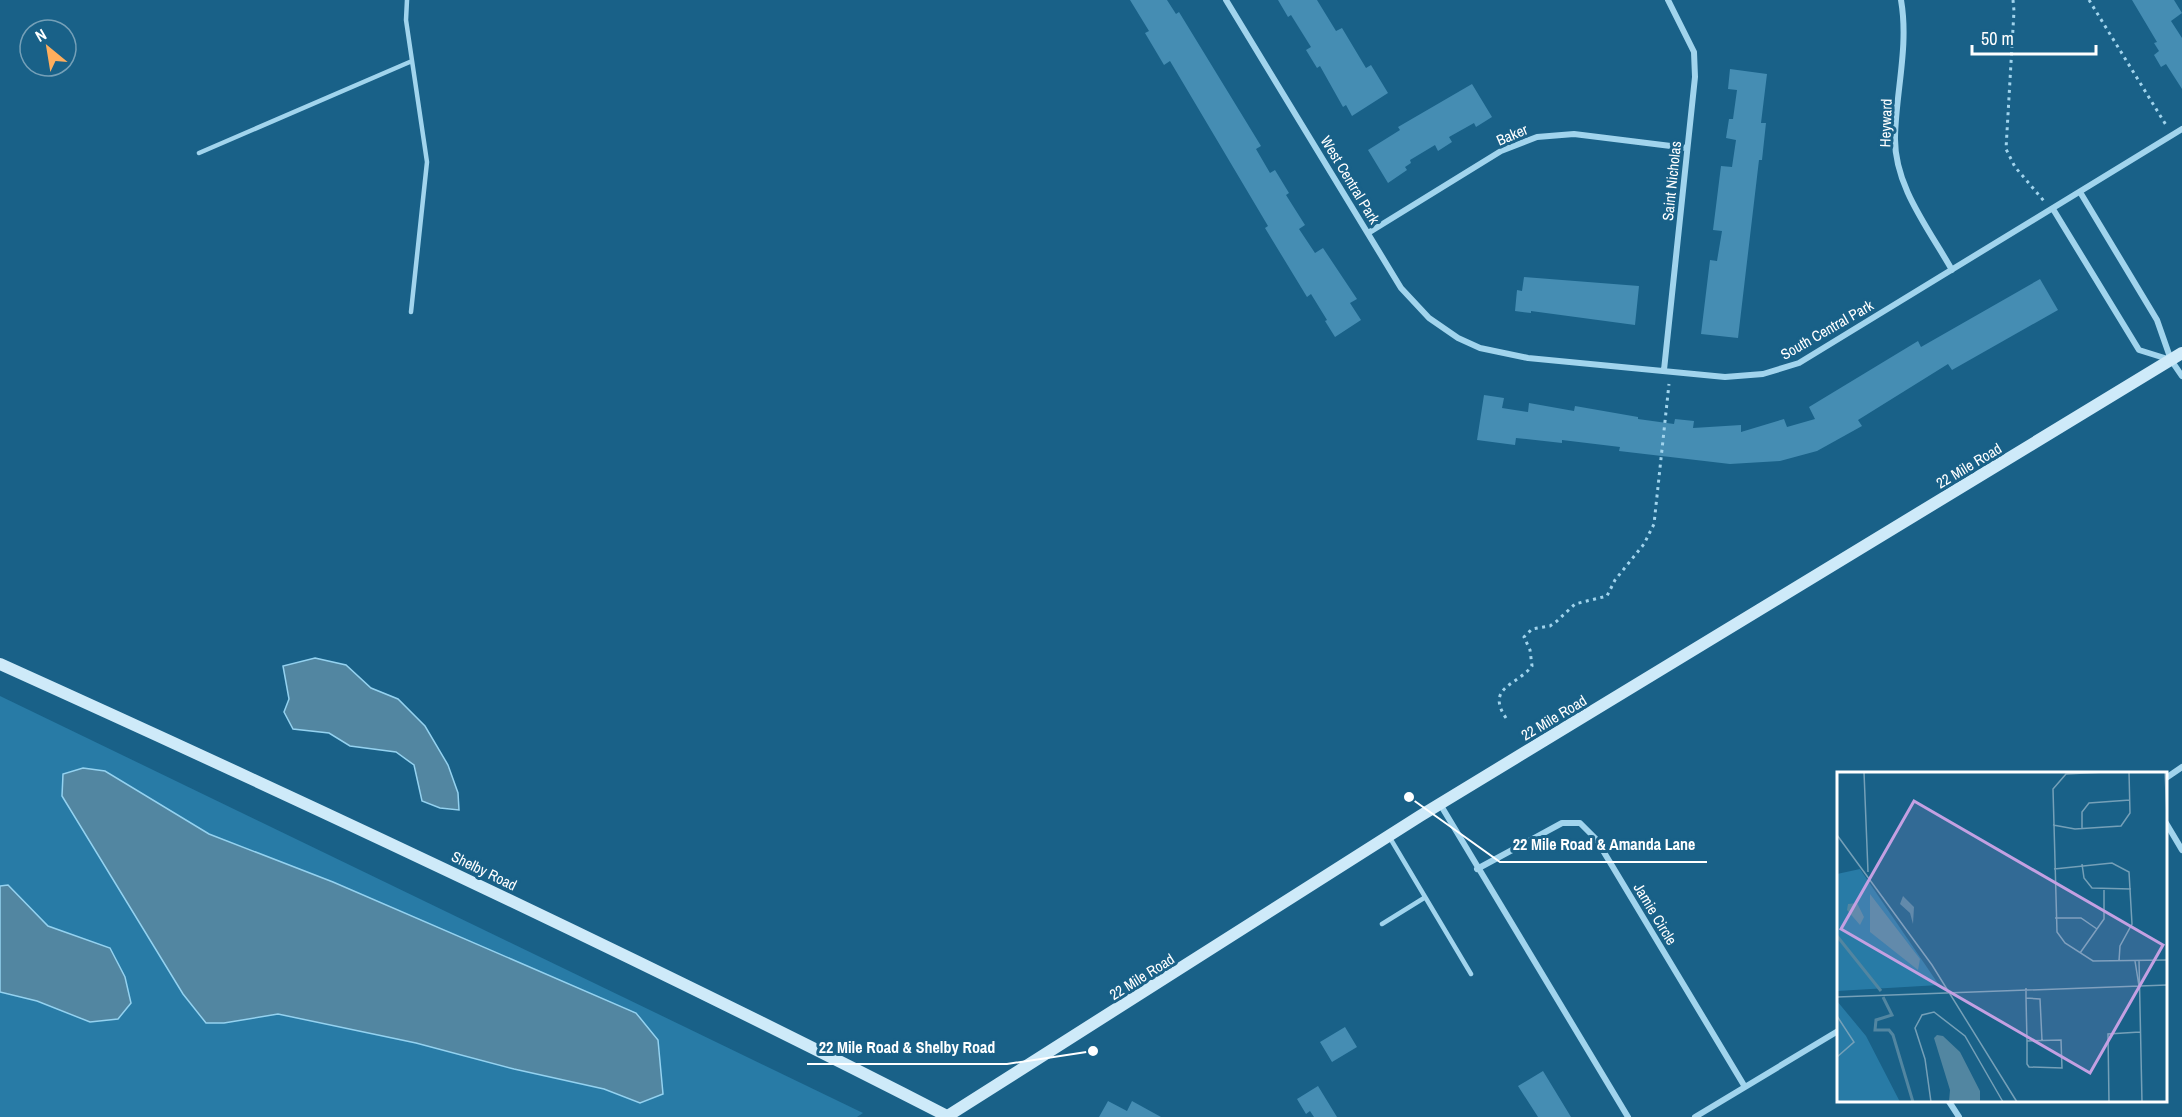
<svg xmlns="http://www.w3.org/2000/svg" width="2182" height="1117" viewBox="0 0 2182 1117" font-family="'Archivo Narrow',sans-serif">
<style>
.green{fill:#287ba6}
.water{fill:#5286a1;stroke:#94d2f0;stroke-width:1.5}
.building{fill:#458db3}
.lines{fill:none;stroke-linecap:round;stroke-linejoin:round}
.path{stroke:#a1d4ed;stroke-width:3;stroke-dasharray:3 4.5;stroke-linecap:butt}
.lane{stroke:#a1d4ed;stroke-width:4.5}
.street{stroke:#a1d4ed;stroke-width:6}
.secondary{stroke:#ceeaf9;stroke-width:12}
.labels{text-anchor:middle;stroke-width:6;stroke-linejoin:round;paint-order:stroke}
.street-label{font-size:15px;fill:#fff;stroke:#196188}
.inset-river{fill:none;stroke:#5286a1;stroke-width:3}
.inset-road{fill:none;stroke:#75a0b8;stroke-width:1.5}
.view{fill:#c4a0e2;fill-opacity:0.15;stroke:#c4a0e2;stroke-width:3}
.inset-edge{fill:none;stroke:#fff;stroke-width:3}
.leader{fill:none;stroke:#fff;stroke-width:2}
.callout-dot{fill:#fff;stroke:#196188;stroke-width:2}
.callout-label{font-size:16px;text-anchor:middle;font-weight:bold;fill:#fff;stroke:#196188;stroke-width:6;stroke-linejoin:round;paint-order:stroke}
</style>
<rect width="100%" height="100%" fill="#196188"/>
<path class="green" d="M0,696l863,417 -6,4h-857z"/>
<path class="water" d="M315,658l31,7 25,23 27,11 27,27 23,39 10,28 1,17 -19,-2 -18,-7 -8,-36 -18,-13 -46,-6 -21,-13 -36,-4 -9,-17 5,-13 -6,-33z
M83,768l22,3 104,63 124,48 303,131 22,27 5,54 -23,9 -36,-14 -90,-20 -98,-26 -138,-29 -54,9h-18l-23,-29 -121,-198 1,-22z
M8,885l40,41 62,22 15,29 6,26 -13,16 -28,3 -53,-21 -37,-9v-106z"/>
<path class="building" d="M1130,0h37l9,14 3,-2 82,134 -5,3 14,24 5,-3 14,23 -3,2 19,30 -6,4 16,24 8,-5 34,51 -7,4 11,17 -26,17 -10,-16 2,-1 -16,-26 -4,3 -42,-69 3,-2 -98,-165 -6,4 -19,-32 4,-2z
M1278,0h39l19,31 6,-3 24,40 5,-3 17,28 -36,23 -6,-11 -3,2 -23,-41 -3,2 -11,-18 5,-3 -20,-32 -3,2z
M2132,0h42l8,13 -11,8 11,17v51l-16,-25 -5,3 -7,-12 5,-4 -5,-8 3,-1z
M1730,69l37,5 -6,49h5l-4,37h-3l-21,178 -37,-4 9,-74 7,1 5,-30 -9,-1 8,-64 11,1 4,-27 -10,-2 3,-19h4l4,-29 -9,-1z
M1472,84l20,33 -16,10 -2,-4 -25,14 3,5 -14,9 -3,-6 -25,15 1,3 -6,4 2,3 -19,13 -20,-33 32,-20 -2,-3z
M1524,277l115,9 -4,39 -104,-14v2l-16,-2 2,-21 5,1z
M2040,279l18,31 -106,60 -4,-6 -90,56 4,6 -45,25 -37,10 -50,3 -111,-13 1,-4 -58,-7v3l-46,-5 -1,7 -38,-5 7,-45 20,3 -2,10 26,4 1,-9 45,8 1,-5 63,11v2l36,5 1,-5 19,2 -1,7 48,-3v7l43,-13 3,8 28,-8 -6,-12 109,-66 3,6z
M1345,1027l12,20 -25,15 -12,-20z
M1543,1071l28,46h-33l-20,-31z
M1318,1086l19,31h-23l-4,-6 -4,3 -9,-15z
M1108,1101l19,10 5,-10 29,16h-62z"/>
<g class="lines">
<path class="path" d="M2013,0l1,11 -8,138 9,18 29,34
M2089,0l77,125
M1506,718c-21,-31 12,-33 26,-52l-2,-16 -6,-13 8,-8 18,-3 7,-5 18,-17 32,-8 8,-16 29,-36 10,-20 15,-140"/>
<path class="lane" d="M407,0l-1,20 21,142 -16,150
M199,153l213,-92
M1390,838l81,136
M1382,924l42,-26"/>
<path class="street" d="M1226,0l175,288 28,30 29,20 22,10 48,10 197,19 38,-3 36,-11 383,-234
M1901,0c8,46 -5,91 -6,137 -1,49 34,92 57,133
M2080,192l77,128 14,40 11,16
M2053,209l86,141 32,10
M1368,233l133,-82 36,-14 37,-3 113,14
M1664,370l31,-293 -1,-25 -26,-52
M2166,778l16,-11
M1440,804l188,313
M2166,823l16,27
M1477,869l85,-46h18l16,16 149,248
M1948,1100l11,17
M1695,1117l143,-86"/>
<path class="secondary" d="M0,664c319,144 637,293 949,453
M946,1117l474,-301 762,-463"/>
</g>
<g class="labels">
<g class="street-label">
<text transform="translate(1886 123) rotate(-88)" y="5">Heyward</text>
<text transform="translate(1512 135) rotate(-23)" y="5">Baker</text>
<text transform="translate(1350 180) rotate(59)" y="5">West Central Park</text>
<text transform="translate(1672 181) rotate(-84)" y="5">Saint Nicholas</text>
<text transform="translate(1827 330) rotate(-30)" y="5">South Central Park</text>
<text transform="translate(1969 466) rotate(-31)" y="5">22 Mile Road</text>
<text transform="translate(1554 718) rotate(-31)" y="5">22 Mile Road</text>
<text transform="translate(484 871) rotate(26)" y="5">Shelby Road</text>
<text transform="translate(1655 914) rotate(59)" y="5">Jamie Circle</text>
<text transform="translate(1142 977) rotate(-32)" y="5">22 Mile Road</text>
</g>
</g>
<g transform="translate(1837 772)">
<rect width="330" height="330" fill="#196188"/>
<path d="M23,97l79,116 -102,6v-117zM0,229l29,35 34,66h-63z" fill="#287ba6"/>
<path d="M33,122l50,65 -2,11 -48,-38zM66,124l11,11 -1,17 -3,-11 -10,-9zM20,131l7,14 -4,8 -13,-15 1,-6zM100,263l6,1 17,16 20,39v11h-31l1,-12 -16,-52z" fill="#5286a1"/>
<path class="inset-river" d="M0,164l44,55M46,225l9,18 -16,5 -1,10h14l4,5 20,67"/>
<path class="inset-road" d="M27,0l4,100M267,0l-38,2 -13,15 4,143 8,11 28,18 74,-1M328,0l2,43M216,53l22,4 46,-3 9,-13 -1,-41M245,57v-17l7,-9 41,-3M0,63l95,130 85,137M245,92l2,14 8,10 39,1M217,97l58,-6 17,9 3,52 -12,22 -1,15M330,100v60M218,146h26l16,11M243,181l24,-34v-29M302,188l3,142M298,189l4,25M189,216v10l1,43v23l2,3 33,1 -1,-28 -34,1M0,225l330,-12M189,226l14,1 2,41M0,244l17,26 -17,15M94,330l-6,-43 -10,-31 7,-13 12,-3 31,24 38,66M272,330l-1,-68 32,-2"/>
<path class="view" d="M77,29l249,144 -73,128 -249,-144z"/>
<rect width="330" height="330" class="inset-edge"/>
</g>
<path class="leader" d="M1409 797L1500 862H1707M1093 1051L1007 1064H807"/>
<g class="callout-dot">
<circle cx="1409" cy="797" r="6"/>
<circle cx="1093" cy="1051" r="6"/>
</g>
<g class="callout-label">
<text x="1604" y="850">22 Mile Road &amp; Amanda Lane</text>
<text x="907" y="1053">22 Mile Road &amp; Shelby Road</text>
</g>
<g transform="translate(48 48) rotate(330)"><circle r="28" fill="#196188" stroke="#75a0b8" stroke-width="1.5"/>
<path d="M0-4.5L10 22L0 15L-10 22Z" fill="#ffae5d"/>
<text y="-9" font-size="16" font-weight="bold" text-anchor="middle" fill="#ffffff">N</text>
</g>
<path d="M1972 45v9h124v-9" fill="none" stroke="#ffffff" stroke-width="3"/>
<text x="1981" y="45" font-size="18" fill="#ffffff" stroke="#196188" stroke-width="4.5" paint-order="stroke">50 m</text>
</svg>
